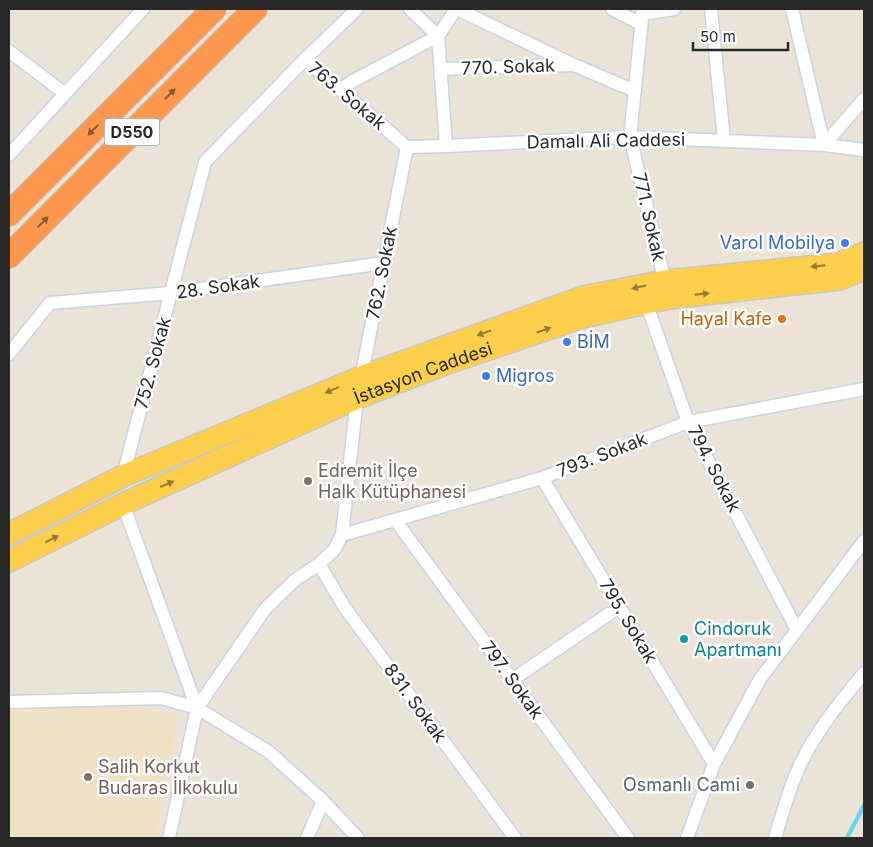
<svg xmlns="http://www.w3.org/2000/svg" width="873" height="847" viewBox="0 0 873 847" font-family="Inter,sans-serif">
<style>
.education{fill:#f0e1c4}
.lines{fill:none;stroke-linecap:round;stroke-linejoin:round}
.stream{stroke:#5fd5fa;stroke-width:4}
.street-casing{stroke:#cdd1e3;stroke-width:15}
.primary-casing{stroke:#c7c7c7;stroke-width:24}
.highway-casing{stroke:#c7c7c7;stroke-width:26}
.street{stroke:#fff;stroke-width:12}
.primary{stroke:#fecf4b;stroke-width:21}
.highway{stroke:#ff974f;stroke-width:24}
.oneway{fill:#895a3a}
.oneway2{fill:#937c3a}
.shop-dot{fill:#3f7fe0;stroke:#fff;stroke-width:2}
.food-dot{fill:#e8710a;stroke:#fff;stroke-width:2}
.education-dot{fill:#8d6e63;stroke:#fff;stroke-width:2}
.culture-dot{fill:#0f9aa8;stroke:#fff;stroke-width:2}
.worship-dot{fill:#6b7280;stroke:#fff;stroke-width:2}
.labels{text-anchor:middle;stroke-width:5;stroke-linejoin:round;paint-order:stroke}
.shield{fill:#fff;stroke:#686868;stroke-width:1}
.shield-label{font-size:16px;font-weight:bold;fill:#282828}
.street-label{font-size:18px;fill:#282828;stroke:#fff}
.shop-label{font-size:18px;fill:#366cbe;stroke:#fff;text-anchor:start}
.food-label{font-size:18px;fill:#c56008;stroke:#fff;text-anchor:end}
.education-label{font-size:18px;fill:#785e54;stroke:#fff;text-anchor:start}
.culture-label{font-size:18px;fill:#0d838f;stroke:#fff;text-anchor:start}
.worship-label{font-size:18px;fill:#5b616d;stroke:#fff;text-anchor:end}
</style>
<rect width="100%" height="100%" fill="#ece3d7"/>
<path class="education" d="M128,706l50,9 -23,123h-146v-128z"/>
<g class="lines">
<path class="stream" d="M847,838l17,-33"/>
<defs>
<path id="street" d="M410,9l28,27 8,110
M457,9l117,56 61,26
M612,9l29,15
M643,9l-13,128 36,149
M711,9l13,132
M792,9l32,136
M642,14l32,-5
M9,51l55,42
M305,59l52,-50
M441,69l130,-4
M341,89l12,-8 85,-45 18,-27
M824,145l40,-46
M407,147l39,-1 184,-9 194,8 40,5
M9,155l134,-146
M646,302l42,120 109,208
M9,354l41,-51 121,-10 213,-30
M123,476l82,-314 100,-103 102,88
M542,478l172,286
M123,504l74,204
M396,521l232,317
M342,535l200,-57 146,-56 176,-33
M319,564l26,44 170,230
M512,680l107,-73
M9,702l152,-4 36,10 72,44 54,49 35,37
M169,838l28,-130 68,-99 30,-29 24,-16 15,-14 8,-15 15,-137 50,-251
M307,838l16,-37
M687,838l27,-74 46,-85 104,-138
M775,838c7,-24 14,-49 25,-73 16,-34 40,-63 64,-92"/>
<g id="primary">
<path d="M9,534l114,-58 238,-99 222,-80 82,-16 173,-17 26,-11"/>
<path id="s1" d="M9,561l114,-57 234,-106 88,-34 138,-47 86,-19 171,-19 24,-10"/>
</g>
<path id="highway" d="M9,214l205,-205
M9,256l246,-247"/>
</defs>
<use href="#street" class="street-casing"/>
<use href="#primary" class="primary-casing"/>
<use href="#highway" class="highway-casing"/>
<use href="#street" class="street"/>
<use href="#primary" class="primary"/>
<use href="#highway" class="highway"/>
</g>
<defs><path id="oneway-solid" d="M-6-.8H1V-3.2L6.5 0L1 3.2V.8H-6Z" transform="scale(1.25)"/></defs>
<g class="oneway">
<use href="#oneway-solid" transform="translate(170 94) rotate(-45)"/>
<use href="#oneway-solid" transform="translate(93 130) rotate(135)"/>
<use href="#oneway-solid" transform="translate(43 222) rotate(-45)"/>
</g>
<g class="oneway2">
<use href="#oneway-solid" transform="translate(818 266) rotate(174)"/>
<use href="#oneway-solid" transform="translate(639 287) rotate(168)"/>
<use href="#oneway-solid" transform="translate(702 294) rotate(-6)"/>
<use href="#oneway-solid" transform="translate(544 330) rotate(-19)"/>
<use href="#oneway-solid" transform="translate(484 333) rotate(160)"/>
<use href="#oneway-solid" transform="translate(332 390) rotate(157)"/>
<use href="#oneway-solid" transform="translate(167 484) rotate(-24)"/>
<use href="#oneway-solid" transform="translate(52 539) rotate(-27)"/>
</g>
<g class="shop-dot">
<circle cx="845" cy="243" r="5"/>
<circle cx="567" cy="342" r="5"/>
<circle cx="486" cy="376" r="5"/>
</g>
<circle class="food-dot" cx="782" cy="319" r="5"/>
<g class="education-dot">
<circle cx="308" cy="481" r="5"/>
<circle cx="88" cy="777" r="5"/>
</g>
<circle class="culture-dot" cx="684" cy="639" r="5"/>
<circle class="worship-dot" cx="750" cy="785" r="5"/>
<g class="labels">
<rect class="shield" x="104.5" y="118.5" width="55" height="27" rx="4"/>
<g class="shield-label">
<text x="132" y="138">D550</text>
</g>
<g class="street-label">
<text transform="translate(508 67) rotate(-2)" y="6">770. Sokak</text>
<text transform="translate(347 96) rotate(40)" y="6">763. Sokak</text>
<text transform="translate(606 141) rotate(-1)" y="6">Damalı Ali Caddesi</text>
<text transform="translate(649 217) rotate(77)" y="6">771. Sokak</text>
<text transform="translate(382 273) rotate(-79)" y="6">762. Sokak</text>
<text transform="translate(218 287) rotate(-8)" y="6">28. Sokak</text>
<text transform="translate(153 363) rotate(-75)" y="6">752. Sokak</text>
<text dy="6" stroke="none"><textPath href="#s1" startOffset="455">İstasyon Caddesi</textPath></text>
<text transform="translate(602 455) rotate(-21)" y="6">793. Sokak</text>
<text transform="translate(714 469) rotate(63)" y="6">794. Sokak</text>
<text transform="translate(628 621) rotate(59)" y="6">795. Sokak</text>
<text transform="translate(512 680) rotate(54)" y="6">797. Sokak</text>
<text transform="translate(415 703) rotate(54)" y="6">831. Sokak</text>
</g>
<g class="shop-label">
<text x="835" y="249" text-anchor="end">Varol Mobilya</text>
<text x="577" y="348">BİM</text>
<text x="496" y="382">Migros</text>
</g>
<g class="food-label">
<text x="772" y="325">Hayal Kafe</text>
</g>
<g class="education-label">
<text x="318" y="477">Edremit İlçe<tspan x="318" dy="21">Halk Kütüphanesi</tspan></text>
<text x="98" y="773">Salih Korkut<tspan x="98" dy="21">Budaras İlkokulu</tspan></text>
</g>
<g class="culture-label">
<text x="694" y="635">Cindoruk<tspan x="694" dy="21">Apartmanı</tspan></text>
</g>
<g class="worship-label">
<text x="740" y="791">Osmanlı Cami</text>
</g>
</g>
<rect width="873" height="847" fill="none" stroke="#282828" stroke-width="20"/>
<path d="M693 42v8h95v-8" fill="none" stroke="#282828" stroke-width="2.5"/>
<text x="700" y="42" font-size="15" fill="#282828" stroke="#ffffff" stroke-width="4" paint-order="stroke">50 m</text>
</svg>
